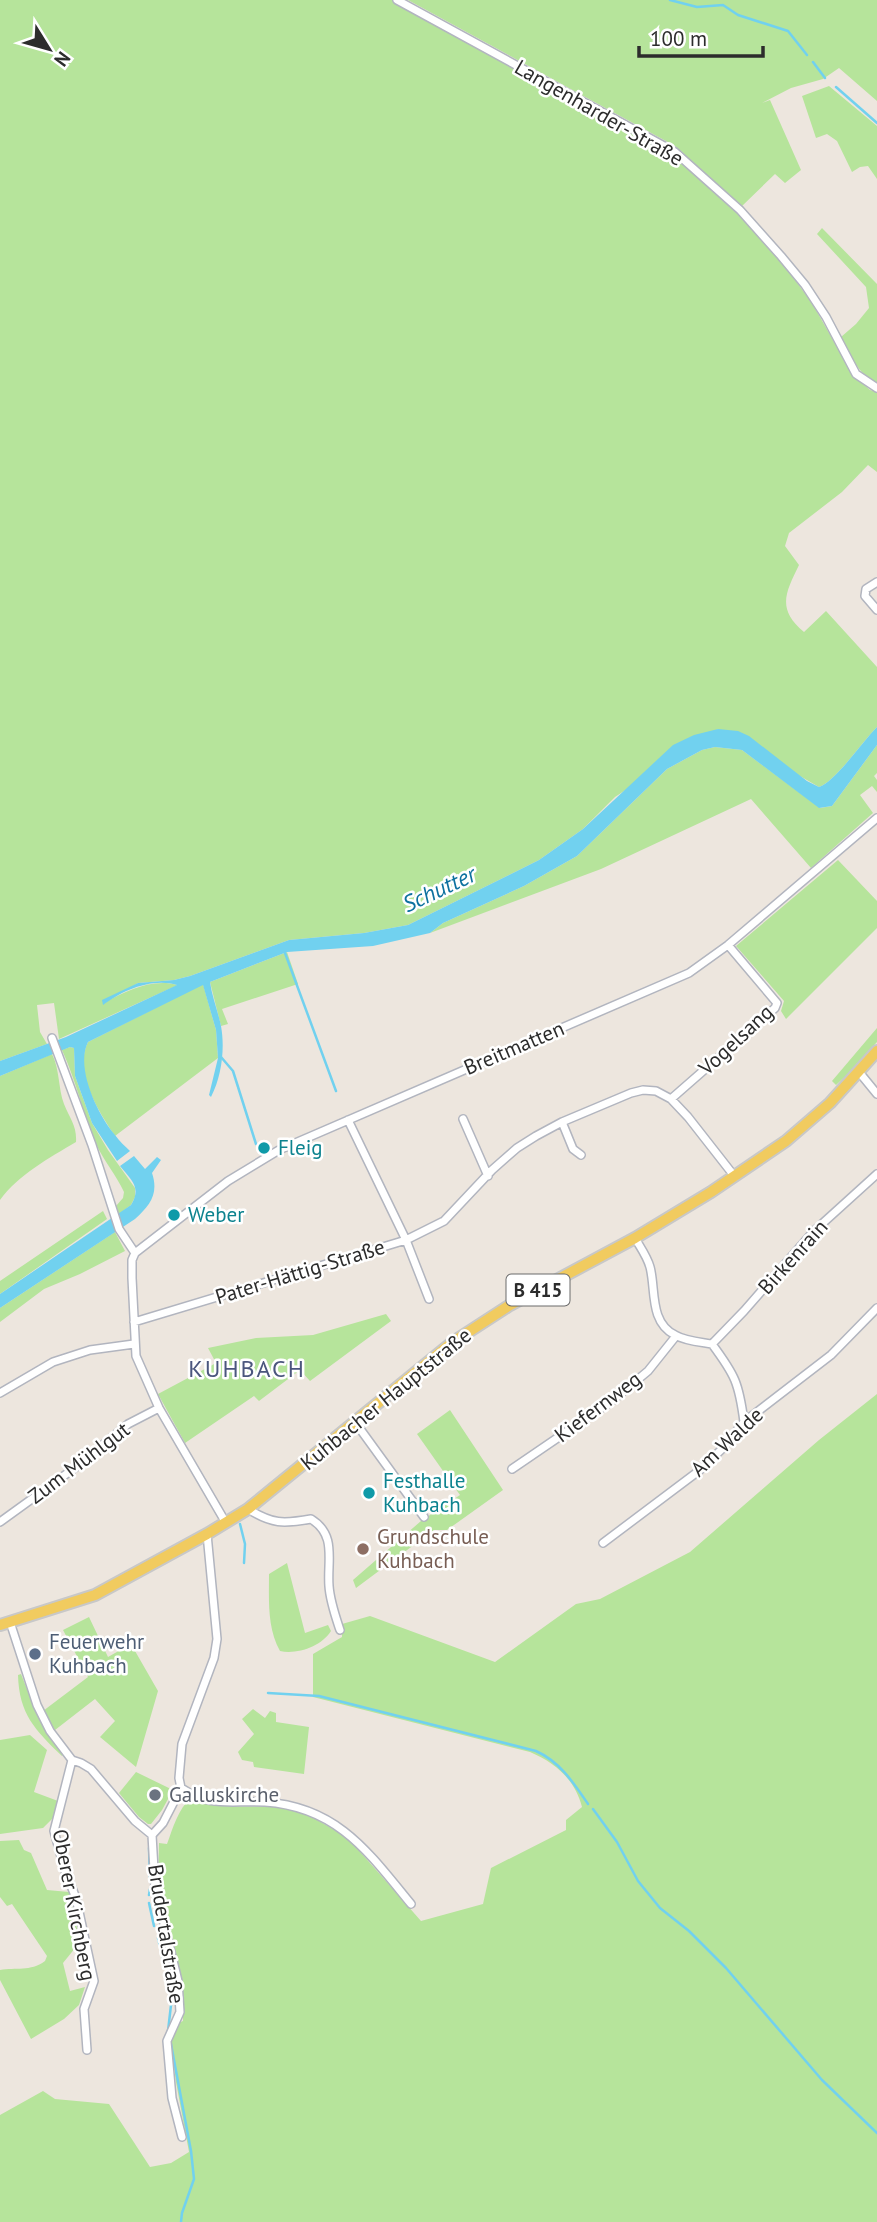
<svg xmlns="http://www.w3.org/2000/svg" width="877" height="2222" viewBox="0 0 877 2222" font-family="'PT Sans',sans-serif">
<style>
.green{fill:#b6e49b}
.water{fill:#71d1ef}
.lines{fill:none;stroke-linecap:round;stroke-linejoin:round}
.stream{stroke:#71d1ef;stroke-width:2.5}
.minor-casing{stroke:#b2b5bf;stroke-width:10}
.primary-casing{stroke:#c8c8c8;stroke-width:14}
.minor{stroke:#fff;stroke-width:7}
.primary{stroke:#f1cb5f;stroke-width:10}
.culture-dot{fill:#0f9aa8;stroke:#fff;stroke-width:2.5}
.education-dot{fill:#8d6e63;stroke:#fff;stroke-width:2.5}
.service-dot{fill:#5c6f8a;stroke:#fff;stroke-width:2.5}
.worship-dot{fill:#6b7280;stroke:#fff;stroke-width:2.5}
.labels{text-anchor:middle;stroke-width:5;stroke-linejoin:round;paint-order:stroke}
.shield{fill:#fff;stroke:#6b6b6b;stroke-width:2}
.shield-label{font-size:19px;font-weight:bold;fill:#2c2c2c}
.street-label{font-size:21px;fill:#2c2c2c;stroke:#fff}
.culture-label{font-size:21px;fill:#0d838f;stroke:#fff;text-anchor:start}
.education-label{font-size:21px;fill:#785e54;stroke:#fff;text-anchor:start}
.service-label{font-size:21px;fill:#4e5e75;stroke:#fff;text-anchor:start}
.worship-label{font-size:21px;fill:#5b616d;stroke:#fff;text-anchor:start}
.water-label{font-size:23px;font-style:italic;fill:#0d719f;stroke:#fff}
.quarter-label{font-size:24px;letter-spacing:2px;fill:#4b567d;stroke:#fff}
</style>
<rect width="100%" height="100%" fill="#ede6de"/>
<path class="green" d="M0,0h392l280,153 65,59 42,46 33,45 41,72 17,15 7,2v80l-9,-7 -26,27 -53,41 -4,13 14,19c-13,27 -23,44 5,67l22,-21 51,56v60c-14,14 -42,55 -58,60l-101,-58 -103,68 -32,32 -44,31 -131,65 -44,8 -75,7 -99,36 -16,4 -36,3 -31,18c22,-11 45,-23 71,-16l-119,54 -5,-36 -17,2 3,27 7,12 -47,17z
M408,0h469v101l-38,-33 -16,11 -32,9 -29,15 8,-3 31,70 -16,13 -10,-9 -33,32 -67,-60z
M829,86l48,40v53l-9,-13 -8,1 -8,5 -15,-31 -10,-7 -11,4 -14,-42z
M822,228l55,56v99c-20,-9 -26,-28 -36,-46l15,-13 13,-16 -3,-21 -49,-53z
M877,745v28l-3,3 3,4v12l-5,-6 -12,9 13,18 -62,55 -60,-69 -150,70 -171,64 13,-10 81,-37 53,-30 90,-87 35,-19 13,-3 27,3 78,58 12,-2z
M838,860l39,41v27l-91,91 -5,-8 3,-10 -48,-55z
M287,952l11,32 -76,25 6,15 -7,2 -11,-44z
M203,984l13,46 2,28 -103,78c-16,-24 -42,-64 -27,-94z
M877,1028v14l-29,32 -12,11 -4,-4z
M70,1047l4,1 1,28 17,47 16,27 27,38v9l-4,8 -12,9 -3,-8 7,-8 1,-6c-8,-17 -20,-31 -28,-48 -13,-30 -20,-64 -34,-94z
M52,1054c8,16 6,34 12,50 6,15 13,22 12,38 -27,16 -58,33 -76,58v-124z
M103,1211l4,8 -107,75v-13z
M115,1232l10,19 -45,23 -36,15 -44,33v-14z
M386,1314l5,7 -81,60 -10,-11 -41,31 -5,-5 -69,47 -27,-49 58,-31 -8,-15 48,-10 57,-3z
M877,1394v828h-877v-107l43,-24 12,8 54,5 41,63 21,-4 18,-11 -13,-70 -5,-40 7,-19 5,-2c1,-42 -16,-82 -23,-124 -3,-18 -1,-36 -1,-54l8,1c6,-16 11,-35 24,-46 29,13 62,6 92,10 23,3 46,19 65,30l73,83 62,-17 8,-36 75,-38v-10l16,-13c-7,-27 -26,-44 -52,-55l-217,-55v-43l29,-17v-13l28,-8 125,46 81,-58 24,-5 90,-47 129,-112z
M450,1410l53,80 -56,40h-13l-78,58 -3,-8 68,-59 39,-26 -43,-61z
M287,1563l18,70 23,-8 3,6c-9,15 -34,24 -51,20 -13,-23 -11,-51 -11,-77z
M89,1617l19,40 23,-13 27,47 -22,76 -36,-30 15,-16 -20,-22 -40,31 -12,-19 45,-34 -25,-47z
M21,1674l16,40 27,40 -2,2c-27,-26 -43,-42 -44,-81z
M253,1709l12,9 5,-7 6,2v9l33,5 -5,47 -50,-7 -1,-5 -11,-2 -4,-8 16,-18 -12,-15z
M30,1735l17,15 -13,42 24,9 -4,16 -11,11 -43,6v-94z
M136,1772l37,18 -11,20 -11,14h-3l-9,-7 -20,-24z
M19,1840l5,10 7,3 16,37 22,2 11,50 -17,21 7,28 15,-4 -6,18 -15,14 -33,20 -31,-59v-10c16,-3 30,2 45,-9l2,-5 -35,-52 -5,2 -7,-9v-56z"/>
<path class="water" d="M877,727v18l-45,61 -13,2 -77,-58 -27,-3 -13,3 -35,19 -90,87 -53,30 -81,37 -13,10 -57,13 -86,6 -77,30c2,15 8,29 11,44 4,22 1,50 -10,71l-2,-2 9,-37 -2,-28 -13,-45 -115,57c-13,26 10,73 27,93 4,6 10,11 15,16l-13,10 -25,-38 -17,-47 -1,-28 -4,-1 -70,29v-15l66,-24 111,-52c-25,-8 -56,6 -74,20l-1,-5 36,-17 36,-3 16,-4 99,-36 75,-7 44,-8 131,-65 44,-31 90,-84 21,-10 24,-6 20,2 11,5 58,45 12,6c16,-5 44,-46 58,-60z
M134,1156l11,13 12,-12 4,3 -9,13c7,21 -2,32 -17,46l-135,89v-14l131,-89c11,-18 0,-25 -11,-39z"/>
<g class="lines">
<path class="stream" d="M670,0l27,7 26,-2 15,10 50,16 19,24
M813,62l12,16
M836,87l41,36
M285,953l51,138
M221,1057l12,14 23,73
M240,1524l5,20 -1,19
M268,1693l51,3 217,55c24,11 37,31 52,53
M593,1809l24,33 21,39 22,27 29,23 37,37 96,112 55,53
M149,1848l1,32
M149,1895l1,-6
M149,1903l5,23
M158,1938l6,25
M168,2031l3,-26 -3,-24
M171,2044l20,107 3,28 -12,34 -1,9"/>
<defs>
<path id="minor" d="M397,0l278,152 65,58 41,46 24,29 21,32 30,57 21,14
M877,582l-11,7 -1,7 12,14
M52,1038l40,107 27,84 16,24
M859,1072l18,22
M671,1099l104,-91 2,-5 -49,-58
M463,1119l25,57
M348,1120l58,120 23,59
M562,1122l11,27 8,6
M635,1238c5,9 12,18 15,29 6,22 -1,55 25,68 10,6 25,7 37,9 23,31 27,39 32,78
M135,1253l93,-72 51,-31 410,-177 39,-28 149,-127
M135,1253l-3,7v18l4,78 23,52 67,115
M134,1322l272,-82 38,-19 48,-51 25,-22 19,-12 26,-14 69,-29 12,-3 13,1 15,8 17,18 47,60
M712,1344l32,-33 69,-79 64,-58
M0,1393l53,-31 37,-12 44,-6
M355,1422l69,95
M512,1469l101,-69 35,-29 28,-35
M248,1509c24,15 35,15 63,10 26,16 16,41 18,67 1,15 6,29 11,44
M0,1522l76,-55 52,-43 31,-16
M603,1543l97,-73 22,-21 22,-27 87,-67 46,-47
M10,1622l27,83 13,26 22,29 9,3 10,6 44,52 17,14
M72,1760l-18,71 11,40 11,27 18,83 -10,28 3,41
M181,1788c30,20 51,12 84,14 73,5 104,51 146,102
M182,2137l-10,-39 -5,-57 13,-29 -2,-31 -23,-94 -3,-52 11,-12 18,-35 -2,-10 3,-34 32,-86 3,-19 -10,-105"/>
<path id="primary" d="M0,1625l95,-30 112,-61 41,-25 205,-167 57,-37 125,-67 76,-46 75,-51 44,-38 47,-52"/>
</defs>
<use href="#minor" class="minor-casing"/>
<use href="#primary" class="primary-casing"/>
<use href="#minor" class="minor"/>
<use href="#primary" class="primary"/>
</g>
<g class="culture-dot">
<circle cx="264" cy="1148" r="7"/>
<circle cx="174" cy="1215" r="7"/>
<circle cx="369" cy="1493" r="7"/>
</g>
<circle class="education-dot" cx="363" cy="1549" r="7"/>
<circle class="service-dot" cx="35" cy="1654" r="7"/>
<circle class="worship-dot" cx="155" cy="1795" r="7"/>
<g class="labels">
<rect class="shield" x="506.5" y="1274.5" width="63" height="31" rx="5"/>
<g class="shield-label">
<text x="538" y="1297">B 415</text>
</g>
<g class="street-label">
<text transform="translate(599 113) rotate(30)" y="7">Langenharder-Straße</text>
<text transform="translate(736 1040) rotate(-43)" y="7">Vogelsang</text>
<text transform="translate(514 1048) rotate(-23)" y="7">Breitmatten</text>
<text transform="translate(793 1257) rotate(-48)" y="7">Birkenrain</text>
<text transform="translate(300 1272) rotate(-17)" y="7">Pater-Hättig-Straße</text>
<text transform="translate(386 1399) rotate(-39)" y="7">Kuhbacher Hauptstraße</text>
<text transform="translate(598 1407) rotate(-37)" y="7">Kiefernweg</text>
<text transform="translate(727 1442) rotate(-43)" y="7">Am Walde</text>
<text transform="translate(79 1463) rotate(-37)" y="7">Zum Mühlgut</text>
<text transform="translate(74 1905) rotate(79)" y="7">Oberer Kirchberg</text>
<text transform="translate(166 1934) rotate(81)" y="7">Brudertalstraße</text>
</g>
<g class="culture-label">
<text x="278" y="1155">Fleig</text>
<text x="188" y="1222">Weber</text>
<text x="383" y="1488">Festhalle<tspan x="383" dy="24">Kuhbach</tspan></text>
</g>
<g class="education-label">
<text x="377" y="1544">Grundschule<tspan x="377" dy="24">Kuhbach</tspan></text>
</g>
<g class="service-label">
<text x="49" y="1649">Feuerwehr<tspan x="49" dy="24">Kuhbach</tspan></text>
</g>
<g class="worship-label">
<text x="169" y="1802">Galluskirche</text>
</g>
<g class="water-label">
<text transform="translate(439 889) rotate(-25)" y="8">Schutter</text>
</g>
<g class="quarter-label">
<text x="247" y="1377">KUHBACH</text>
</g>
</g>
<g transform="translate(49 49) rotate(127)" stroke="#ffffff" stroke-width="5" paint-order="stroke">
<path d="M0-5L12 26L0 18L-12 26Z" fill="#2c2c2c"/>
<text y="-10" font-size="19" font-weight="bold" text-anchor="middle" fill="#2c2c2c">N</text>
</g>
<path d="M639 46v10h124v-10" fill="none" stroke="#2c2c2c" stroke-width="3.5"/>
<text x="650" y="46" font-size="21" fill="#2c2c2c" stroke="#ffffff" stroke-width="5" paint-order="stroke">100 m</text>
</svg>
